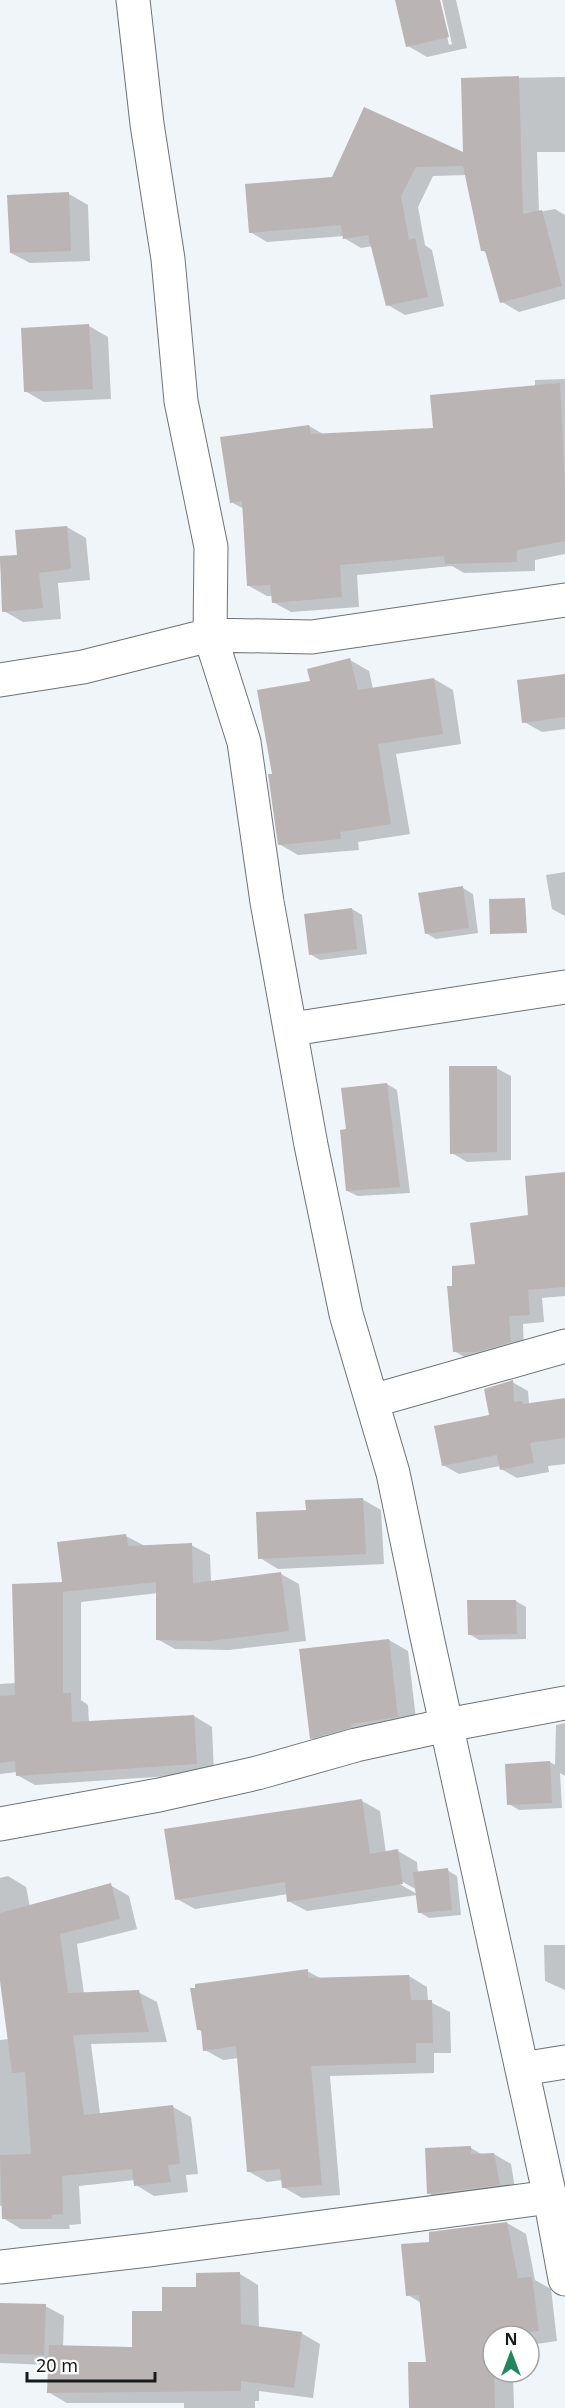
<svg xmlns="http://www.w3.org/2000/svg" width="565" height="2408" viewBox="0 0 565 2408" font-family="'Noto Sans',sans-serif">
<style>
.shadow{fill:#0003;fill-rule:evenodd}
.building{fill:#bbb4b4}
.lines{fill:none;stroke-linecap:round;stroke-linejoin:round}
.minor-casing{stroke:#6e7276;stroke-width:35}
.minor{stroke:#fff;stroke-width:33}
</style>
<rect width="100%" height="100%" fill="#f0f5f9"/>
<path class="shadow" d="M397,0h42l10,45 3,-1 -10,-44h14l11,48 -40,9 -19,-11z
M565,77v75h-28l2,60 16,-3 10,6v84l-46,13 -17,-10 -14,-49 -5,-2 -16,-76 -34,1 -15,31 7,38 7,5 12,56 -39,9 -17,-10 -15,-59 -12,2 -17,-10v-2l-77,6 -17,-10 83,-54 131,-24 -1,-75z
M69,194l19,11 2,56 -60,2 -19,-10z
M89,326l19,11 3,62 -67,3 -19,-11z
M565,379v175l-30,6v11l-71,2 -12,-7 -95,9 2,32 -68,5 -18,-10v-6h-6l-18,-10 -5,-77 -13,-7 78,-76 14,8 111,-5 101,-42v-7z
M67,527l19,11 4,42 -32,3 3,36 -38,3 -19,-11 -4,-53 19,-2z
M350,660l19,11 4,18 61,-10 19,11 8,54 -65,10 14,80 -52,8 1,8 -61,5 -19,-11 -6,-69 39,-93z
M565,676v53l-23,3 -18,-10z
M565,872v44l-13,-7 -6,-34z
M463,888l10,6 5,39 -42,6 -10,-6z
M352,909l10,6 5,39 -47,6 -10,-6z
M496,1068l15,8v84l-44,2 -15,-9z
M387,1084l10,6 13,103 -52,3 -11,-5 1,-60z
M565,1173v123l-23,2 2,24 -21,2 1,26 -56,9 -14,-8v-64l76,-71z
M512,1382l16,9 1,14 36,-5v64l-17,2 1,6 -32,6 -16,-9 -1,-3 -41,8 -16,-9 48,-49z
M362,1499l19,11 3,54 -106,5 -18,-11 47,-47z
M126,1536l19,10 46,-1 19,10 1,27 70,-8 18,10 7,57 -77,9 -54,-1 -18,-10 1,-46 -77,9v98l7,5 1,18 105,-7 18,11 2,46 -179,12 -18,-10v-3l-17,2v-90l17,-1 46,-100z
M516,1601l10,6v32l-47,1 -10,-6z
M389,1640l19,11 9,76 -87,21 -19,-10z
M565,1723v53l-5,-3 2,35 -43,2 -10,-6 41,-42 5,3 1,-40z
M362,1801l18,10 6,42 12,-2 19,11 1,11 29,-3 10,6 4,39 -32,3 -10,-6 -2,-17 -110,16 -19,-10v-7l-93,15 -18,-10zM398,1879l19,11v4l-21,-12z
M8,1876l18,11 4,20 80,-22 19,11 8,33 -60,15 7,50 54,-2 19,10 10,40 -76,2 9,70 73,-7 18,10 7,57 -12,1 2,17 -34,4 -18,-11 -1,-5 -56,6 2,38 -12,1 1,4h-49l-18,-11v-13l-3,1v-166l9,-1 -9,-69v-92z
M544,1945h21v45l-20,-9z
M307,1971l15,8 87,-3 18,11 1,14 22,11 1,41h-17v20l-104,3 10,119 -38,3 -19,-11v-7l-16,2 -19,-11 -9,-113 -16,2 -18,-10 -3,-18 -4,-3z
M471,2148l12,7 11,-1 17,10 5,30 -71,9 -17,-10z
M507,2223l19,11 9,46 16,9 6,52 -28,4v-9h-36v36h20l1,36h-104l18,-44 -7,-61 -13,-8 23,-52z
M240,2274l18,11 1,43 42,5 19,11 -7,54 -54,-7v10h-4v7h-71v-5h-117l-19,-11 1,-27 -49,-2v-59l45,2 19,10 -1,31 71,2 29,-36 35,-24z"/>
<path class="building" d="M395,0h45l9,37 -43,10z
M519,76l4,138 19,-4 20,76 -62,17 -15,-52h-4l-18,-85 -47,1 -15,29 8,44 6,-2 13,59 -42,9 -18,-71 -25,4 -2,-14 -92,8 -4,-49 87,-7 32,-70 99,45 -2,-74z
M69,192l2,59 -61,2 -3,-58z
M89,324l4,65 -69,3 -3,-64z
M560,383l5,105v53l-48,9v12l-72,2 -1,-8 -104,9 2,32 -70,6 -2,-18 -23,1 -5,-85 -12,2 -10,-66 89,-12 2,9 122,-6 -3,-33z
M67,526l4,43 -32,4 4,35 -41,4 -2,-56 17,-1 -2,-25z
M350,658l8,32 76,-12 9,56 -65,10 13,80 -51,8 1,7 -63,6 -10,-71h4l-15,-84 53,-9 -3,-12z
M565,674v43l-43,6 -5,-43z
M463,886l6,42 -44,6 -7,-41z
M525,898l2,35 -37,1 -1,-35z
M352,908l5,41 -48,6 -5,-41z
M449,1066h48v86l-47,2z
M387,1083l13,104 -54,4 -6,-61 6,-1 -5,-41z
M565,1172v115l-37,3 2,25 -21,1 2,26 -34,10h-24l-6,-66h5v-20l23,-2 -5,-41 58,-8 -3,-39z
M513,1380l1,22 8,-1 1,3 42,-6v40l-35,5 4,20 -34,7 -3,-15 -55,11 -8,-40 55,-11 -5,-26z
M363,1498l3,56 -108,5 -2,-47 50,-2 -1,-10z
M126,1534l2,12 64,-3 1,40 88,-11 8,59 -79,10 -54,-1v-58l-93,10v101h8l1,29 122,-7 3,49 -181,12 -1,-15 -15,2v-67l15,-1 -3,-111 50,-2 -5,-40z
M467,1600h49l1,34 -49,1z
M389,1639l9,78 -47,7 1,3 -42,12 -11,-90z
M550,1761l2,42 -45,2 -2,-41z
M362,1799l8,55 28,-5 5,35 -116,18 -2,-20 -110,18 -11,-71z
M448,1868l4,42 -34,3 -5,-41z
M111,1883l9,36 -60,15 8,59 71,-3 10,42 -76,3 11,80 89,-10 7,59 -12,1 3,17 -37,4 -2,-17 -70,7 1,38 -11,1v4h-50l-2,-64 31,-1 -6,-82 -13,1 -12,-92v-68z
M308,1969v9l101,-3 2,25h21l1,43h-17v20l-105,3 11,119 -40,3 -2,-19 -33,3 -11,-126 -33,5 -2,-21h-4l-7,-42h5v-4z
M471,2146v8l23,-1 6,32 -73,9 -2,-46z
M507,2222l11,56 14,-1 7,54 -46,5 2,72h-86l-1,-46h18l-7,-67 -13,1 -5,-52 28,-2v-10z
M240,2272l1,52 61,8 -8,56 -53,-7v10l-194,2 2,-48 83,2v-36h30v-24h34v-14z
M0,2303l46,1 -2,51 -44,-1z"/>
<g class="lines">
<defs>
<path id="minor" d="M133,0l14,124 21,135 13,142 30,146 -1,88 34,107 23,160 44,243 35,169 47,159 34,164 123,560 15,82
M0,680l83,-13 127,-32 102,2 253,-37
M292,1029l273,-42
M372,1401l193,-55
M0,1824l159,-29 98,-22 99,-28 91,-20 118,-22
M522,2069l43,-7
M0,2267l148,-17 402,-53"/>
</defs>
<use href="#minor" class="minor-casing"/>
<use href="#minor" class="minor"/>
</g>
<g transform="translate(511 2354)"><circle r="28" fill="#ffffff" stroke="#a3a3a4" stroke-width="1.5"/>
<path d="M0-4.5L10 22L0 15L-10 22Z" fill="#24865f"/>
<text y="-9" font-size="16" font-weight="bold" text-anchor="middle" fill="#181a1b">N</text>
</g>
<path d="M27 2372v9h128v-9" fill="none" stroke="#181a1b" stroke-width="3"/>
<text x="36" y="2372" font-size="18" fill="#181a1b" stroke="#ffffff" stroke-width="4.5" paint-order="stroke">20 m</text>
</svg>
